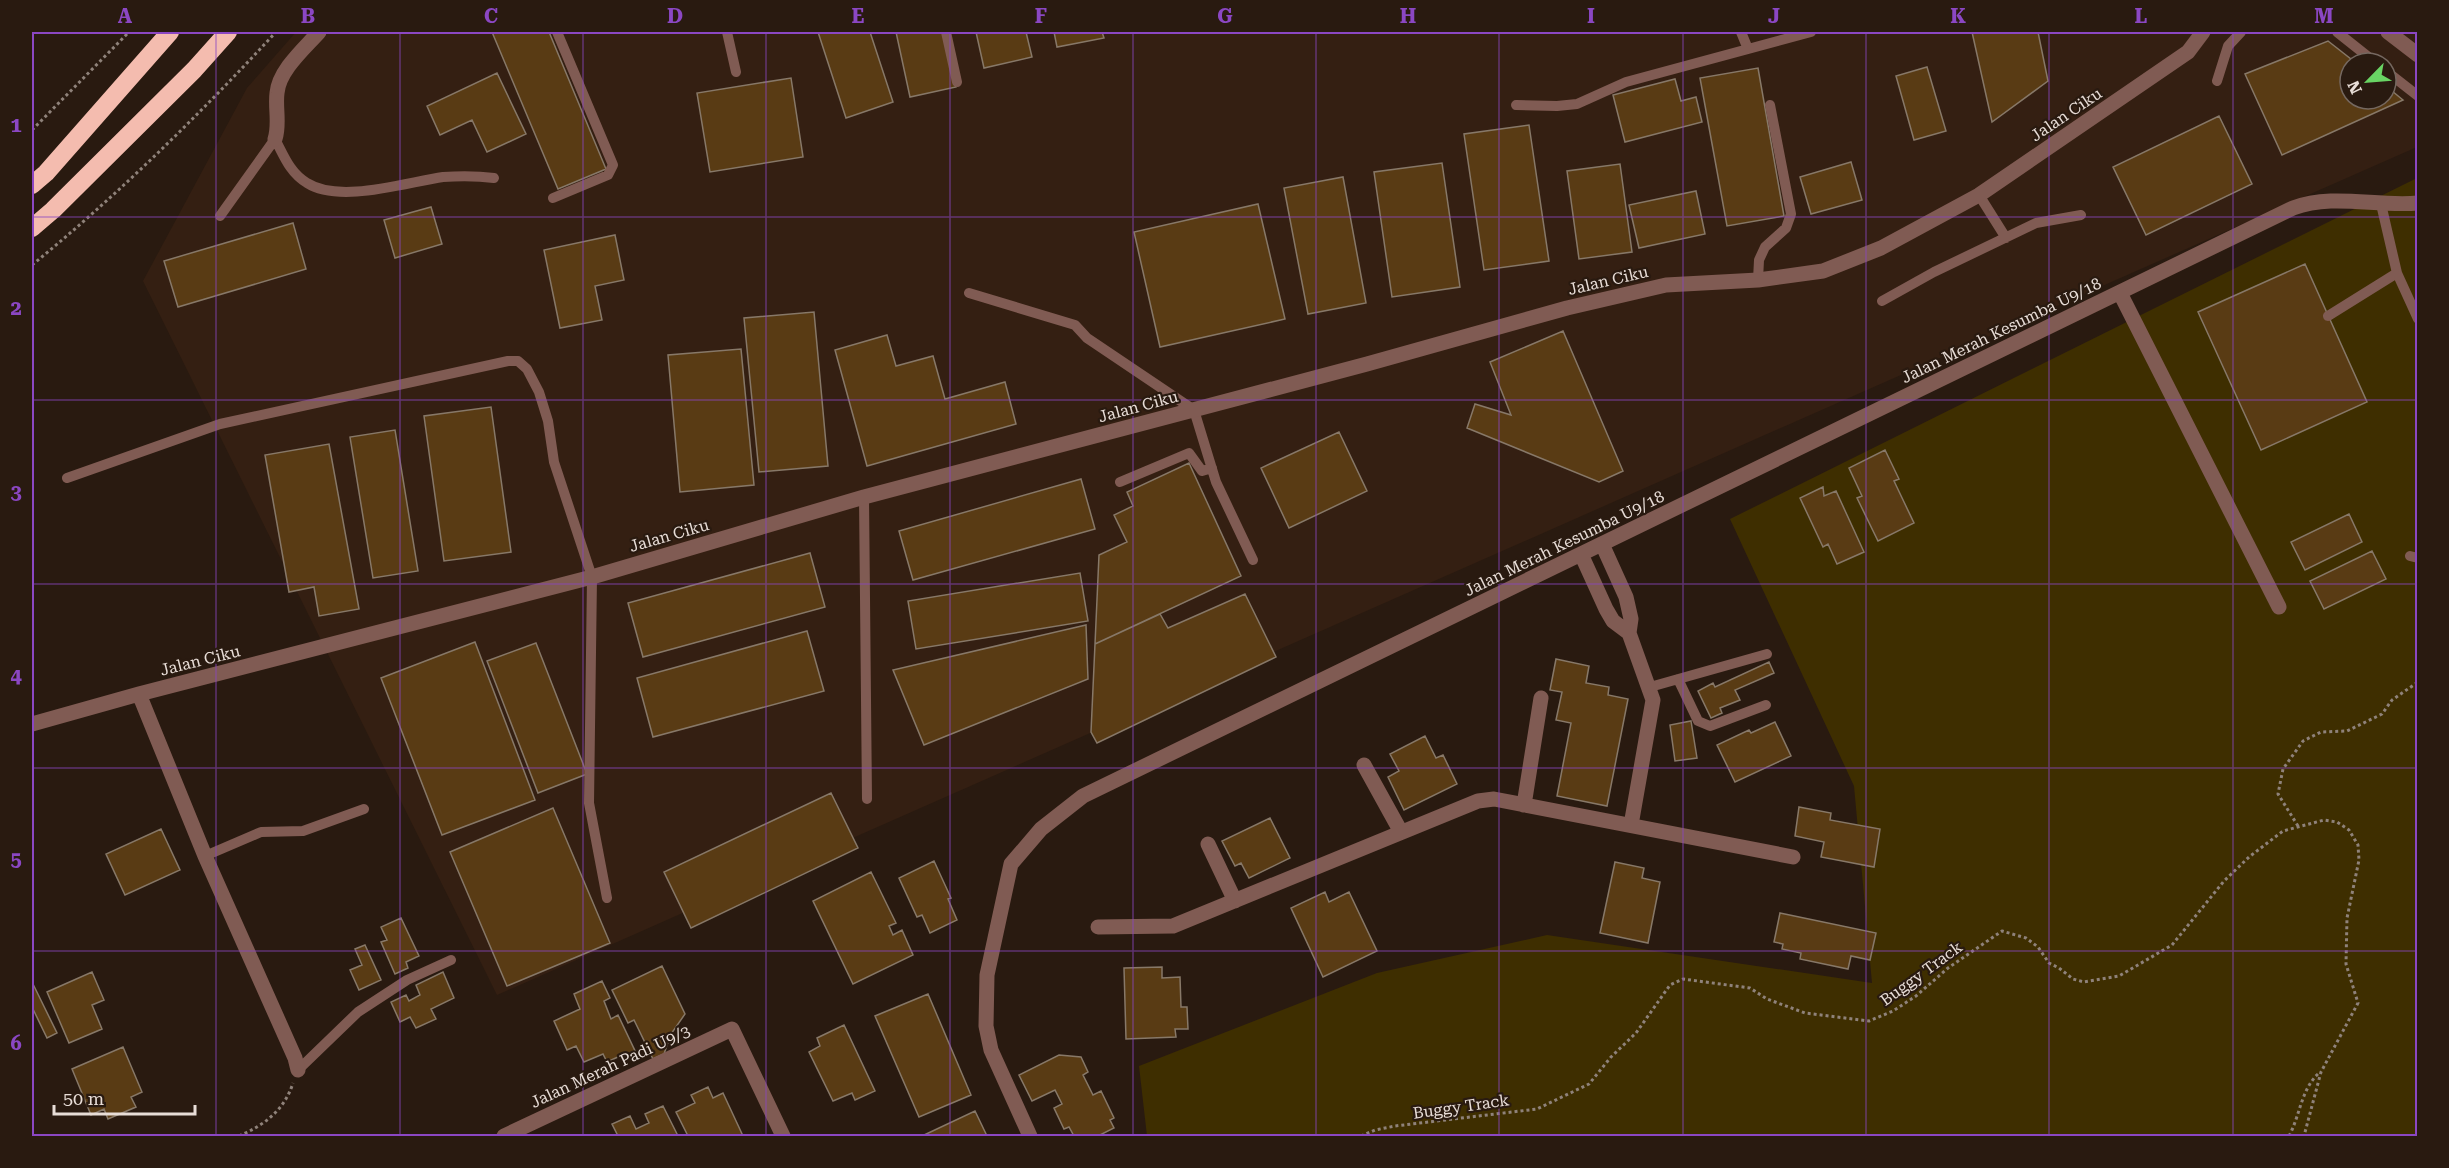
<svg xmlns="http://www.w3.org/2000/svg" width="2449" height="1168" viewBox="0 0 2449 1168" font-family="'Roboto Serif',serif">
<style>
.built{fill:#341f12;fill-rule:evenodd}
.green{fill:#3e2e00}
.building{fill:#593b14;stroke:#877868;stroke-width:1.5}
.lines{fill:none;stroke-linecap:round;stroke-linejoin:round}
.path{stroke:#8f827a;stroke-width:3;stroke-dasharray:3 3;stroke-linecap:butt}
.lane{stroke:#805b53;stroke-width:10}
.street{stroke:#805b53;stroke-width:15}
.highway{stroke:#f4bcaf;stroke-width:18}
.grid{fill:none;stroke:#8b47c3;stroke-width:1.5;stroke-opacity:0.55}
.labels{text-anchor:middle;stroke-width:4.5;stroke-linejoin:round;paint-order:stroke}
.street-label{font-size:16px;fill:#e8ddd7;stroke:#291a10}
.neatline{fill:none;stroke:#8b47c3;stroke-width:2}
.grid-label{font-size:20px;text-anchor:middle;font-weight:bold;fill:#8b47c3}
</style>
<rect width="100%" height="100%" fill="#291a10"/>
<path class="built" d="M296,32h2121v115l-1920,848 -354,-714 104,-193zM2350,63h36v36h-36z"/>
<path class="green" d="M2417,178v958h-1270l-8,-70 238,-93 170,-38 325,48 -18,-197 -124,-267z"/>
<path class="building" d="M492,32h57l57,137 -48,20z
M818,32h52l23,70 -47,16z
M896,32h48l12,55 -46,10z
M976,32h50l6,25 -48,11z
M1054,32h48l2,6 -47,9z
M1972,32h66l10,49 -56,41z
M2328,41l28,22h-6v36h36v-13l17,14 -121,55 -37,-81z
M1927,67l19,64 -32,9 -18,-64z
M1758,68l26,148 -57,10 -27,-148z
M497,73l29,61 -39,18 -15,-32 -32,15 -13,-29z
M791,78l12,79 -93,15 -13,-79z
M1675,79l6,22 15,-4 6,25 -77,20 -12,-47z
M2219,116l33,68 -106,51 -33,-68z
M1529,125l20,136 -65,9 -20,-136z
M1851,162l11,38 -51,14 -11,-37z
M1442,163l18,124 -68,10 -18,-125z
M1620,164l12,88 -53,7 -12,-88z
M1343,177l23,126 -58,11 -24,-126z
M1696,191l9,43 -66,14 -10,-43z
M1258,204l27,115 -125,28 -26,-115z
M431,207l11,37 -47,14 -11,-38z
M293,223l13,46 -128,38 -14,-46z
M615,235l9,45 -29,6 7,34 -42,8 -16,-78z
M2305,264l62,138 -106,48 -63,-138z
M814,312l14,154 -69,6 -15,-154z
M1563,331l60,140 -24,11 -132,-54 8,-24 36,11 -21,-53z
M887,335l9,31 37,-10 12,43 60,-17 11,42 -149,42 -32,-116z
M741,349l13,136 -74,7 -12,-137z
M491,407l20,145 -67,9 -20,-145z
M395,430l23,141 -45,7 -23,-141z
M1339,432l28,59 -78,37 -28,-60z
M329,444l30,165 -40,7 -5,-29 -25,5 -24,-137z
M1885,450l14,29 -5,2 20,42 -36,18 -21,-43 5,-2 -13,-28z
M1189,463l52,113 -146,68 4,-89 28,-13 -13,-27 19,-9 -6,-14z
M1081,479l14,50 -182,51 -14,-49z
M1823,487l1,9 12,-5 28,61 -27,12 -9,-20 -5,3 -23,-49z
M2349,514l13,28 -57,28 -14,-28z
M2372,551l14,28 -62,30 -14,-28z
M810,553l15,54 -182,50 -15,-54z
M1080,573l8,48 -172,28 -8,-48z
M1245,594l31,63 -179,86 -6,-11 4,-88 65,-30 8,14z
M1086,625l2,54 -164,66 -31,-75z
M807,631l17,60 -171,46 -16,-59z
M475,642l60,158 -93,35 -61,-157z
M536,643l51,131 -49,19 -51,-132z
M1556,659l33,7 -3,17 23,4 -1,8 20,4 -21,107 -50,-10 14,-73 -15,-3 6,-28 -12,-2z
M1769,662l5,11 -39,17 5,10 -20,8 2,5 -11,5 -13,-27 15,-8 2,4z
M1691,721l6,37 -22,3 -5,-36z
M1775,722l16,34 -56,26 -18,-37 32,-15 2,3z
M1425,736l11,22 7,-3 14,29 -53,26 -16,-33 11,-6 -9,-17z
M831,793l27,55 -167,80 -27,-56z
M1799,807l32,6 -1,7 50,9 -6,38 -53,-10 3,-15 -29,-6z
M553,808l57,135 -103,43 -57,-134z
M1270,818l20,40 -41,20 -8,-15 -6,3 -13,-25z
M161,829l19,41 -55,25 -19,-41z
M934,861l17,37 -3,1 9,21 -27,13 -8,-18 -5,2 -18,-39z
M1615,862l29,6 -2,10 18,4 -12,61 -48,-10z
M871,872l25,51 -7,3 4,9 9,-5 11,25 -60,29 -40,-83z
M1325,892l4,10 20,-10 28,59 -54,26 -32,-69z
M1780,913l96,20 -6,27 -19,-4 -3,13 -48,-10 1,-6 -19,-4 1,-5 -9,-2z
M401,918l18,38 -13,6 2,6 -13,6 -14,-32 6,-2 -6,-13z
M365,945l16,35 -22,10 -9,-20 12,-5 -7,-16z
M662,966l23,48 -14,20 -7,20 -11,5 -19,-39 -6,3 -16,-33z
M1162,967v11l18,-1 1,30h6l1,22h-13l1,8 -50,2 -2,-71z
M92,972l12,28 -12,5 10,24 -33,14 -22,-51z
M443,972l11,26 -23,11 5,10 -20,9 -6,-11 -10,5 -9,-20 15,-7 3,6 11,-6 -4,-10z
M602,981l8,17 -6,3 7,18 7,-4 19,40 -14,7 -3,-6 -13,6 -4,-8 -19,8 -8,-16 -9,4 -13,-29 26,-12 -6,-15z
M32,982l25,51 -10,5 -15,-31z
M928,994l43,101 -52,22 -44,-101z
M844,1025l31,66 -20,9 -3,-7 -19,8 -24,-49 11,-6 -3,-8z
M123,1047l19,45 -11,5 5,10 -28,12 -4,-10 -13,6 -19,-46z
M1059,1055l22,2 7,15 -5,3 10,20 8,-4 13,27 -4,2 4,8 -16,8h-24l-5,-9 -5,2 -10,-21 8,-4 -7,-14 -23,11 -13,-26z
M708,1087l5,11 10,-5 20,43h-55l-12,-24 19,-9 -4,-8z
M663,1106l15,30h-60l-6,-12 18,-8 6,13 13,-6 -4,-9z
M975,1111l12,25h-65z"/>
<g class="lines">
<path class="path" d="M32,130l97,-98
M32,265c87,-71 168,-151 244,-233
M2298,826l-20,-32 5,-25 20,-28 18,-9 26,-1 35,-17 10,-14 26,-18
M239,1136c25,-11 45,-25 54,-53
M1361,1136l14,-6 20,-4 142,-17 52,-25 22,-27 25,-24 34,-48 13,-6 67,9 17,11 38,14 64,8 24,-10 23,-15 32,-28 54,-37 24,7 12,9 11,16 10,5 14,11 11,3 35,-6 53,-31 52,-64 25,-24 34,-26 41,-11 13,2 12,8 9,15 1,15 -12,58 -1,46 12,39 -37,69 -17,64
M2289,1136c11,-20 12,-47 30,-63
M2416,1136l2,-4"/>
<path class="lane" d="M727,32l9,40
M946,32l11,50
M1741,32l7,17
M2337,32l39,31
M2386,71l32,25
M2217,81l11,-35 13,-14
M1516,105l41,1 20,-2 49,-22 185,-50
M1979,195l27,43
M553,198l55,-23 5,-10 -56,-133
M2381,204l16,69 21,46
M220,216l55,-77c9,17 15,34 32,44 33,21 100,-1 136,-6 17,-1 35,-1 51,1
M1758,280l1,-20 6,-13 21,-19 5,-14 -21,-109
M969,293l106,32 12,13 107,72 22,72 37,78
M1882,301l52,-29 102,-49 45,-8
M2328,316l69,-43
M67,478l153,-54 288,-63h10l9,8 12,23 9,29 6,41 38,115 -3,226 18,95
M1120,482l69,-29 13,18 10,-3
M864,497l3,302
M2410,556l8,2
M1678,679l20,42 12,5 56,-21
M1650,687l117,-33
M205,856l56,-24 42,-1 61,-22
M298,1070l60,-58 49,-32 44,-20"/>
<path class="street" d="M2388,32l30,23
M275,139c5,-15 0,-31 2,-46 2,-23 28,-45 42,-61
M2120,293l159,314
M1602,544l24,53 5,22 -2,14 24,67 -22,125
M1581,554l25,55 7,12 16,12
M139,694l66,162 90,202 3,12
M32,724l107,-30 453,-117 272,-80 503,-133 200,-56 99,-23 92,-5 65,-9 58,-23 98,-53 209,-143 15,-20
M1364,765l37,67
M1524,805l17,-107
M1208,844l27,57
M1098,927l75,-1 305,-125 16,-2 299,58
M504,1136l228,-107 51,107
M1030,1136l-39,-86 -5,-24 1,-51 24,-111 30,-35 42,-33 1210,-588c40,-15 83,-1 125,-5"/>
<path class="highway" d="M32,185l14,-12 124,-141
M32,228l21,-18 141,-140 34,-38"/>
</g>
<path class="grid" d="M216,32v1104M400,32v1104M583,32v1104M766,32v1104M950,32v1104M1133,32v1104M1316,32v1104M1499,32v1104M1683,32v1104M1866,32v1104M2049,32v1104M2233,32v1104M32,217h2386M32,400h2386M32,584h2386M32,768h2386M32,951h2386"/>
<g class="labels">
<g class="street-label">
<text transform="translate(2066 114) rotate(-34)" y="6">Jalan Ciku</text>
<text transform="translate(1608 280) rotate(-13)" y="6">Jalan Ciku</text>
<text transform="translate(2001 330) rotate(-26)" y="6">Jalan Merah Kesumba U9/18</text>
<text transform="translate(1138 406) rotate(-15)" y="6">Jalan Ciku</text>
<text transform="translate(669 535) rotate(-16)" y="6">Jalan Ciku</text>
<text transform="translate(1564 543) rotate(-26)" y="6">Jalan Merah Kesumba U9/18</text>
<text transform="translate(200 660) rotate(-14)" y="6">Jalan Ciku</text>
<text transform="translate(1921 973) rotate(-36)" y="6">Buggy Track</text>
<text transform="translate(610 1066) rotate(-25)" y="6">Jalan Merah Padi U9/3</text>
<text transform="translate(1461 1106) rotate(-8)" y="6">Buggy Track</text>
</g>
</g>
<rect width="2449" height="1168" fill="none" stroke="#291a10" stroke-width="66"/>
<g transform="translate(2368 81) rotate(245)"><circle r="28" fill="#291a10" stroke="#756860" stroke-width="1.5"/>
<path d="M0-4.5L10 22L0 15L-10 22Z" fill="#69d464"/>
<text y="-9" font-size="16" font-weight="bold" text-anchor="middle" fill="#e8ddd7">N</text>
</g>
<path d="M54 1105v9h141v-9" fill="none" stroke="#e8ddd7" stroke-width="3"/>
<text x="63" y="1105" font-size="18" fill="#e8ddd7" stroke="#291a10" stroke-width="4.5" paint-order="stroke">50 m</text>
<rect x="33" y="33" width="2383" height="1102" class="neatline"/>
<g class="grid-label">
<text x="125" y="23">A</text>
<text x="308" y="23">B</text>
<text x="491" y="23">C</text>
<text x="675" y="23">D</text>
<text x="858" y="23">E</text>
<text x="1041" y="23">F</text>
<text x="1225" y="23">G</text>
<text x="1408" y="23">H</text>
<text x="1591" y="23">I</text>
<text x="1774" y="23">J</text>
<text x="1958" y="23">K</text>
<text x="2141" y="23">L</text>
<text x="2324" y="23">M</text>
<text x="16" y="132">1</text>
<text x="16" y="315">2</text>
<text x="16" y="499">3</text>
<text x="16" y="683">4</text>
<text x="16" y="866">5</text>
<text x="16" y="1050">6</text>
</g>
</svg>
